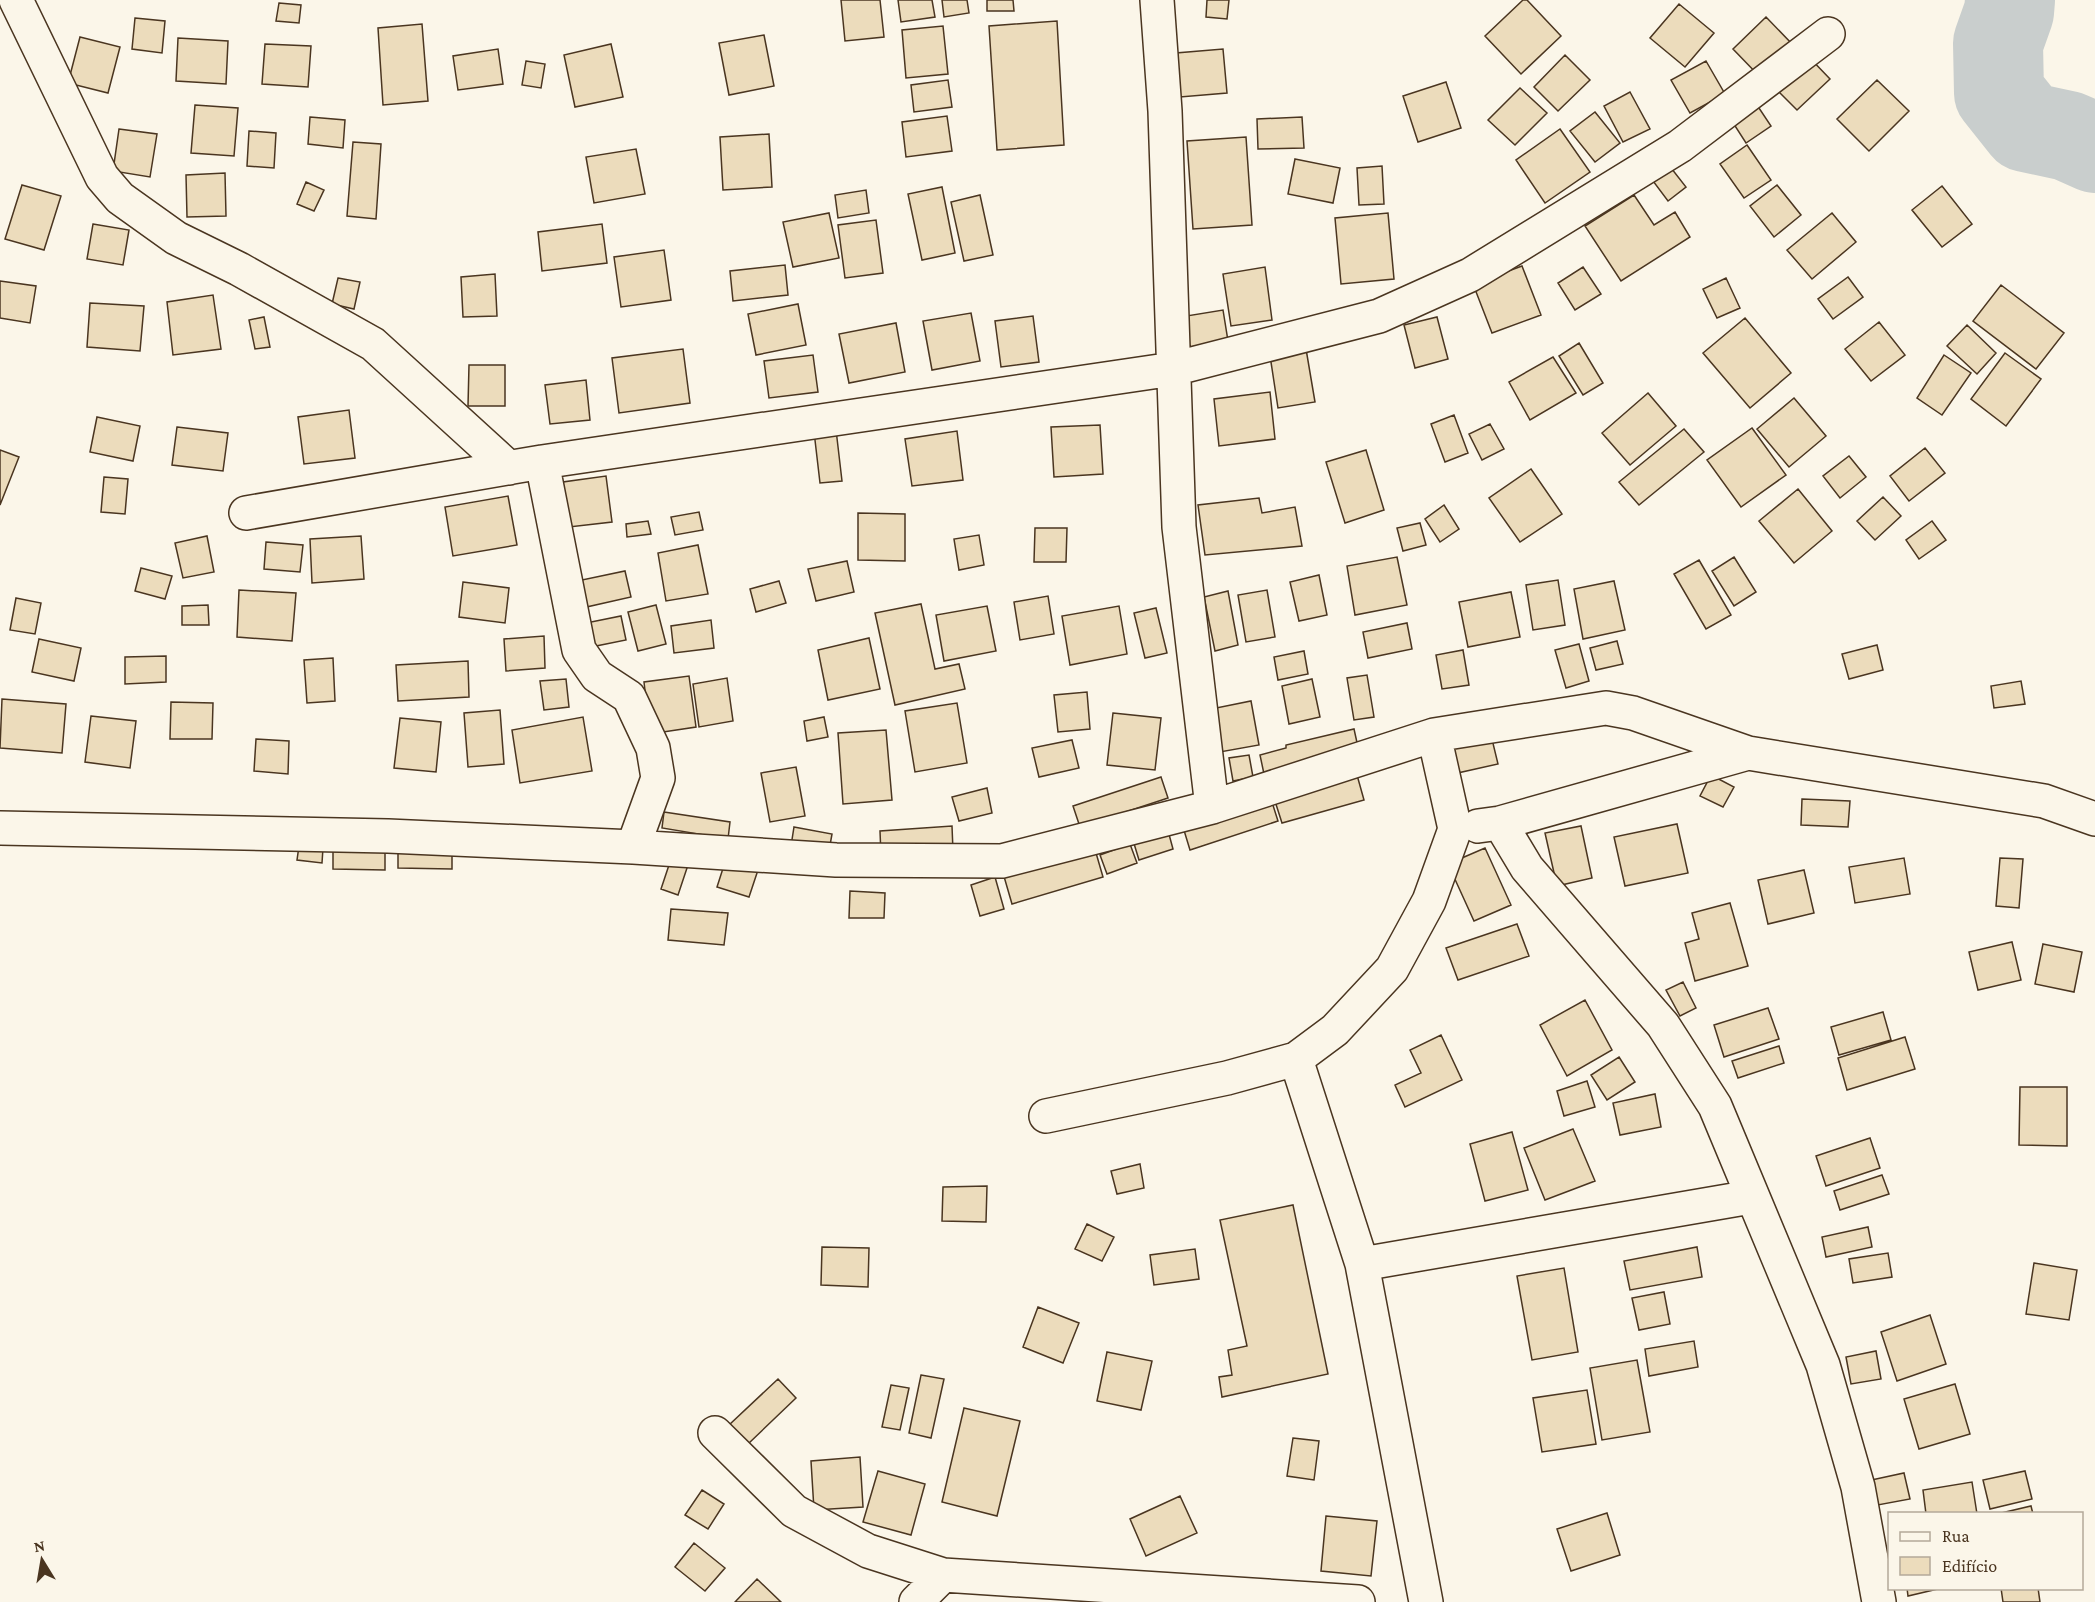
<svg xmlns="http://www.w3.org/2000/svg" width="2095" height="1602" viewBox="0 0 2095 1602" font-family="'Crimson Pro',serif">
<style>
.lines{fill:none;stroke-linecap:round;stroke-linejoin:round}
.river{stroke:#c9cecd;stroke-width:90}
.building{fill:#ecdcbc;stroke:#4a3520;stroke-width:1.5}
.minor-casing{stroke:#4a3520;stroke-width:36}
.minor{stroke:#fbf6e9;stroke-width:33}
</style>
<rect width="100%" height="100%" fill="#fbf6e9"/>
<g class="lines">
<path class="river" d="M2010,0l-1,12 -11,31 1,50 27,34 42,9 27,12"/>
</g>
<path class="building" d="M841,0h39l4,37 -39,4z
M898,0h34l3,17 -34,5z
M942,0h25l2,13 -25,4z
M987,0h26l1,11h-27z
M1207,0h22l-2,19 -21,-2z
M1523,0h4l34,36 -40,38 -36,-38z
M279,3l22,2 -2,18 -23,-2z
M1679,4l35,29 -29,34 -35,-29z
M1766,17l28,29 -33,32 -28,-29z
M135,18l30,3 -3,32 -30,-4z
M1057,21l7,124 -67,5 -8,-124z
M422,24l6,77 -45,4 -5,-77z
M943,26l5,48 -42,4 -4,-48z
M764,35l10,51 -45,9 -10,-52z
M80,37l40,10 -12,46 -40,-10z
M178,38l50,3 -2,43 -50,-3z
M265,44l46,2 -3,41 -46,-3z
M611,44l12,53 -48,10 -11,-52z
M498,49l5,35 -45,6 -5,-34z
M1223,49l4,44 -47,4 -4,-44z
M1565,55l25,25 -32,31 -24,-24z
M1807,55l23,24 -33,31 -23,-23z
M526,61l19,3 -4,24 -19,-3z
M1706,61l19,33 -35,19 -19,-33z
M948,80l4,27 -38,5 -3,-27z
M1877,80l32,31 -40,40 -32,-32z
M1446,82l15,46 -43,14 -15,-46z
M1520,88l27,25 -32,32 -27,-25z
M1630,92l20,37 -27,13 -19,-36z
M1753,99l18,27 -25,17 -18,-28z
M195,105l43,3 -4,48 -43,-3z
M1595,112l25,31 -25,19 -25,-31z
M947,116l5,35 -46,6 -4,-35z
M310,117l35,3 -2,28 -35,-4z
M1302,117l2,31 -46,1 -1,-30z
M119,129l38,5 -7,43 -37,-6z
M1560,129l30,43 -45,31 -29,-43z
M249,131l27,2 -2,35 -27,-2z
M769,134l3,53 -49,3 -3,-53z
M1246,137l6,88 -59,4 -6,-88z
M353,142l28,2 -5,75 -29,-3z
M1747,145l24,35 -27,18 -24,-34z
M636,149l9,45 -51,9 -8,-46z
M1295,159l45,9 -7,35 -45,-9z
M1668,164l18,23 -18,14 -18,-24z
M1382,166l2,38 -25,1 -2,-37z
M225,173l1,43 -39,1 -1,-42z
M306,182l18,8 -10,21 -17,-7z
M22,185l39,11 -17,54 -39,-11z
M1777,185l24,30 -27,22 -24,-31z
M1942,186l30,38 -30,23 -30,-37z
M942,187l13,66 -33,7 -14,-66z
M866,190l3,23 -31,5 -3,-23z
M980,195l13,60 -29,6 -13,-59z
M1634,195l20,30 21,-13 15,25 -69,44 -36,-55z
M829,213l10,45 -46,9 -10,-45z
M1388,213l6,66 -53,5 -6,-66z
M1832,213l24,29 -44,37 -25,-29z
M876,220l7,53 -38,5 -7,-53z
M93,224l36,6 -6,35 -36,-6z
M602,224l5,39 -65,8 -4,-39z
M664,250l7,50 -50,7 -7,-50z
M785,265l3,30 -55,6 -3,-30z
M1522,266l19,49 -49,18 -19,-49z
M1265,267l7,53 -41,6 -8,-52z
M1583,267l18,27 -26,16 -17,-27z
M495,274l2,42 -34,1 -2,-40z
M1848,277l15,20 -30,22 -15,-20z
M338,278l22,4 -6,27 -22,-5z
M1726,278l14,30 -23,10 -14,-29z
M0,281l36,5 -6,37 -30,-5z
M2001,285l63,48 -28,36 -63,-48z
M213,295l8,54 -48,6 -6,-53z
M90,303l54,3 -4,45 -53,-4z
M798,304l8,41 -50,10 -8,-41z
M1223,310l5,31 -44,7 -4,-31z
M971,313l9,48 -48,9 -9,-49z
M1033,316l6,46 -38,5 -6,-46z
M264,317l6,30 -15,2 -6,-29z
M1437,317l11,42 -33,9 -11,-43z
M1745,318l46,55 -41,35 -47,-55z
M1879,322l26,33 -34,26 -26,-32z
M896,323l9,49 -56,11 -10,-49z
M1967,325l29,28 -19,21 -30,-28z
M1305,343l10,59 -37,6 -9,-59z
M1579,343l24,40 -20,12 -24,-39z
M683,349l7,54 -71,10 -7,-55z
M2005,353l36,26 -35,47 -35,-27z
M813,355l5,37 -49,6 -5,-37z
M1944,355l27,18 -29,42 -25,-17z
M1553,357l23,36 -46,27 -21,-38z
M469,365h36v41h-37z
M586,380l4,40 -40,4 -5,-39z
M1270,392l5,47 -56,7 -5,-47z
M1648,393l28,33 -46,39 -28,-32z
M1794,398l32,38 -37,31 -32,-38z
M349,410l6,48 -51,6 -6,-47z
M1454,415l14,38 -23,9 -14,-38z
M97,417l43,9 -7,35 -43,-9z
M835,421l7,60 -22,2 -7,-60z
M1490,424l14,25 -22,11 -13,-26z
M1100,425l3,49 -49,3 -3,-50z
M177,427l51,6 -5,38 -51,-6z
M1752,428l34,47 -45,32 -34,-47z
M1684,429l20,23 -65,53 -20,-23z
M957,431l6,49 -51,6 -7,-47z
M1925,448l20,25 -36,28 -19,-25z
M0,450l19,7 -19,48z
M1366,450l18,60 -39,13 -19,-61z
M1849,456l17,21 -26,21 -17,-22z
M1531,469l31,45 -42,28 -31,-44z
M606,476l6,46 -43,5 -6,-45z
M104,477l24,2 -3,35 -24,-2z
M1798,489l34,42 -38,32 -35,-42z
M508,496l9,49 -64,11 -8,-49z
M1883,497l18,19 -26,24 -18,-19z
M1259,498l3,15 33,-6 7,39 -97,9 -7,-50z
M1444,505l15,24 -19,13 -15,-23z
M699,512l4,18 -28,5 -4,-18z
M858,513l47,1v47l-47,-1z
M648,521l3,13 -24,3 -1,-13z
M1932,521l14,19 -27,19 -13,-19z
M1420,523l6,22 -23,6 -6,-23z
M1035,528h32l-1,34h-32z
M979,535l5,30 -25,5 -5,-31z
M207,536l7,36 -31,6 -8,-35z
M361,536l3,43 -52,4 -2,-44z
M266,542l37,3 -3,27 -36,-3z
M698,545l10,49 -42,7 -8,-48z
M1397,557l10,48 -52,10 -8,-49z
M1734,557l22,35 -22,14 -22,-35z
M1699,560l32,55 -25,14 -32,-55z
M847,561l7,31 -38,9 -8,-32z
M141,568l31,8 -7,23 -30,-8z
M625,571l6,26 -49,11 -5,-27z
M1319,575l8,40 -28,6 -9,-39z
M1558,580l7,45 -32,5 -7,-45z
M779,581l7,22 -30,9 -6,-23z
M1614,581l11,49 -42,9 -9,-50z
M463,582l46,6 -4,35 -46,-6z
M239,590l57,3 -4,48 -55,-4z
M1267,590l8,47 -29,5 -8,-47z
M1228,591l10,54 -23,6 -11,-54z
M1511,592l9,45 -52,10 -9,-45z
M1048,596l6,38 -34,6 -6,-38z
M16,598l25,5 -6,31 -25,-4z
M921,604l14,65 24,-5 6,25 -70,16 -20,-92z
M208,605l1,20h-27v-19z
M656,605l10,39 -28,7 -10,-39z
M987,606l9,45 -52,10 -8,-46z
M1119,606l8,48 -57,11 -8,-49z
M1156,608l11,45 -22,5 -11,-45z
M621,616l5,24 -40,8 -5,-24z
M711,620l3,28 -40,5 -3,-27z
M1407,623l5,26 -44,9 -5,-26z
M544,636l1,32 -39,3 -2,-32z
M869,638l11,51 -52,11 -10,-50z
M39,639l42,9 -7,33 -42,-9z
M1617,641l6,23 -27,6 -6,-22z
M1579,644l10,37 -23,7 -11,-38z
M1877,645l6,25 -34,9 -7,-25z
M1463,650l6,35 -27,4 -6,-34z
M1304,651l4,23 -30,6 -4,-23z
M166,656v26l-41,2v-27z
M333,658l2,43 -28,2 -3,-43z
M468,661l1,36 -71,4 -2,-36z
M1367,675l7,42 -20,3 -7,-42z
M689,676l7,51 -46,7 -6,-52z
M727,678l6,43 -34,6 -6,-43z
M566,679l3,28 -25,3 -4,-29z
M1312,679l8,38 -31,7 -7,-38z
M2021,681l4,23 -31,4 -3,-22z
M1087,692l3,37 -32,3 -4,-37z
M2,699l64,5 -4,49 -62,-5z
M1251,701l8,44 -39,7 -9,-43z
M171,702l42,1 -1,36h-42z
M957,703l10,60 -52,9 -10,-61z
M500,710l4,54 -36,3 -4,-54z
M1113,713l48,5 -6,52 -48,-5z
M91,716l45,5 -6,47 -45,-6z
M583,717l9,54 -72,12 -8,-53z
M824,717l4,20 -21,4 -3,-20z
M400,718l41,4 -5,50 -42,-4z
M1354,729l4,18 -94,27 -4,-19 26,-7v-3z
M886,730l6,70 -49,4 -5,-71z
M1490,731l8,33 -45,10 -8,-33z
M256,739l33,2 -1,33 -34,-3z
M1072,740l7,28 -40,9 -7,-29z
M1249,755l4,22 -20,4 -4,-23z
M796,767l9,49 -35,6 -9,-49z
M1357,775l7,25 -82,23 -8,-25z
M1711,775l23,12 -11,20 -23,-11z
M1161,777l7,21 -88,29 -7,-21z
M987,788l5,25 -33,8 -7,-24z
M1271,799l7,22 -88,29 -7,-23z
M1802,799l48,2 -2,26 -47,-2z
M664,812l66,10 -2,17 -66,-11z
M1677,824l11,49 -63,13 -11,-49z
M952,826l1,25 -72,5 -1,-25z
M1581,826l11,52 -35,8 -12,-53z
M794,827l38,7 -3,17 -38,-5z
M1167,827l6,22 -34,11 -7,-23z
M452,844v25l-54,-1v-23z
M1130,844l7,19 -30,11 -7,-19z
M299,846l24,2 -1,15 -25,-3z
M1094,846l9,31 -91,27 -9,-31z
M333,847l52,1v22l-52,-1z
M1485,848l26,57 -37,16 -26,-57z
M1904,858l6,36 -55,9 -6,-36z
M2000,858l23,1 -4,49 -23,-2z
M671,859l17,6 -10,30 -17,-6z
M726,859l32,11 -9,27 -32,-10z
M1804,870l10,43 -46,11 -10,-44z
M995,877l9,32 -24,7 -9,-31z
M850,891l35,2 -1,25h-35z
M1730,903l18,63 -53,15 -10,-38 14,-4 -7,-26z
M671,909l57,4 -4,32 -56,-5z
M1517,924l12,32 -71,24 -12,-32z
M2012,942l9,38 -43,10 -9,-38z
M2043,944l39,8 -8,40 -39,-8z
M1683,982l13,26 -16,8 -14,-26z
M1585,1000l27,50 -45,26 -27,-51z
M1768,1008l11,31 -55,18 -10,-32z
M1883,1012l8,28 -52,15 -8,-28z
M1441,1035l21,45 -57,27 -10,-22 26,-12 -11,-23z
M1905,1037l10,32 -68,21 -9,-32z
M1779,1046l5,17 -46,15 -6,-17z
M1619,1057l16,25 -28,18 -16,-25z
M1587,1081l8,26 -31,9 -7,-25z
M2020,1087h47v59l-48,-1z
M1655,1094l6,33 -41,8 -7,-32z
M1573,1129l22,52 -50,19 -21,-52z
M1512,1132l16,58 -43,11 -15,-57z
M1870,1138l10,30 -54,18 -10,-30z
M1140,1164l4,24 -27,6 -6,-23z
M1882,1175l7,19 -49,16 -6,-19z
M987,1186l-1,36 -44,-1 1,-34z
M1293,1205l35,169 -106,23 -3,-20 13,-2 -4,-25 19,-4 -27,-126z
M1087,1224l27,13 -12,24 -27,-12z
M1868,1227l4,20 -46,10 -4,-20z
M822,1247l47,1 -1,39 -47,-2z
M1697,1247l5,30 -72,13 -6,-29z
M1195,1249l4,30 -45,6 -4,-30z
M1888,1253l4,24 -39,6 -4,-24z
M2034,1263l43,7 -8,50 -43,-6z
M1564,1268l14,84 -46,8 -15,-84z
M1664,1292l6,32 -31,6 -7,-32z
M1038,1307l41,16 -16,40 -40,-16z
M1930,1315l16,49 -49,17 -16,-49z
M1694,1341l4,26 -49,9 -4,-27z
M1876,1351l5,28 -30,5 -5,-27z
M1107,1352l45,9 -11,49 -44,-9z
M1637,1360l13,72 -48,8 -12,-72z
M921,1375l23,4 -13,59 -22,-5z
M778,1379l18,19 -48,46 -19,-19z
M1955,1384l15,50 -51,15 -15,-50z
M891,1385l18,3 -9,42 -18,-3z
M1587,1390l9,54 -54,8 -9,-54z
M964,1408l56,13 -23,95 -55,-14z
M1293,1438l26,3 -5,39 -27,-4z
M860,1457l3,50 -49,3 -3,-49z
M878,1471l47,13 -14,51 -48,-13z
M2025,1471l7,28 -42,10 -7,-29z
M1904,1473l6,26 -43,8 -5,-25z
M1972,1482l5,32h-51l-3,-24z
M702,1490l22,14 -16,25 -23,-14z
M1180,1496l17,37 -51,23 -16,-37z
M2031,1506l2,8h-36z
M1607,1513l13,42 -49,16 -14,-42z
M1326,1516l51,5 -6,55 -50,-5z
M694,1543l31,25 -20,23 -30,-24z
M757,1579l24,23h-46z
M1907,1588h35l-34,8z
M2001,1588h37l2,14h-37z"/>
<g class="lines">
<defs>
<path id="minor" d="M16,0l86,177 18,21 56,40 63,31 134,75 136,124
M1157,0l8,111 14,416 33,280
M542,462l37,188 18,26 32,21 24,51 5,30 -25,69
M246,513l296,-51 631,-93 206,-53 91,-41 210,-129 148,-112
M1500,823l27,45 136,157 52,81 108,259 35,122 21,115
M1478,826l22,-3 248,-70
M0,828l388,8 245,11 203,13 166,1 210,-54 222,-72 172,-27 27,5 115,40 296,48 51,18
M1296,1059l66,205 64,338
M1046,1116l181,-38 69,-19 39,-29 57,-61 37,-68 26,-72 -21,-94
M1362,1264l389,-67
M715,1433l79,78 74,40 75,24 415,27
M916,1602l27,-27"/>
</defs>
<use href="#minor" class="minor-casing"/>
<use href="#minor" class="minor"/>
</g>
<rect x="1888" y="1512" width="195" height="78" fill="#fbf6e9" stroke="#b4a999" stroke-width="1.5"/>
<rect x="1900" y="1532" width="30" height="9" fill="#fbf6e9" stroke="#b4a999" stroke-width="1.5"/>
<text x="1942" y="1542" font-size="18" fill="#4a3520">Rua</text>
<rect x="1900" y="1557" width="30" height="18" fill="#ecdcbc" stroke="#b4a999" stroke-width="1.5"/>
<text x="1942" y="1572" font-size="18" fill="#4a3520">Edifício</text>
<g transform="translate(42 1560) rotate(349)" stroke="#fbf6e9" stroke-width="4.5" paint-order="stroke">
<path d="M0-4.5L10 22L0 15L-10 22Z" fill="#4a3520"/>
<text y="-9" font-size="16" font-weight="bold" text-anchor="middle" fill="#4a3520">N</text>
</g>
</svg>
